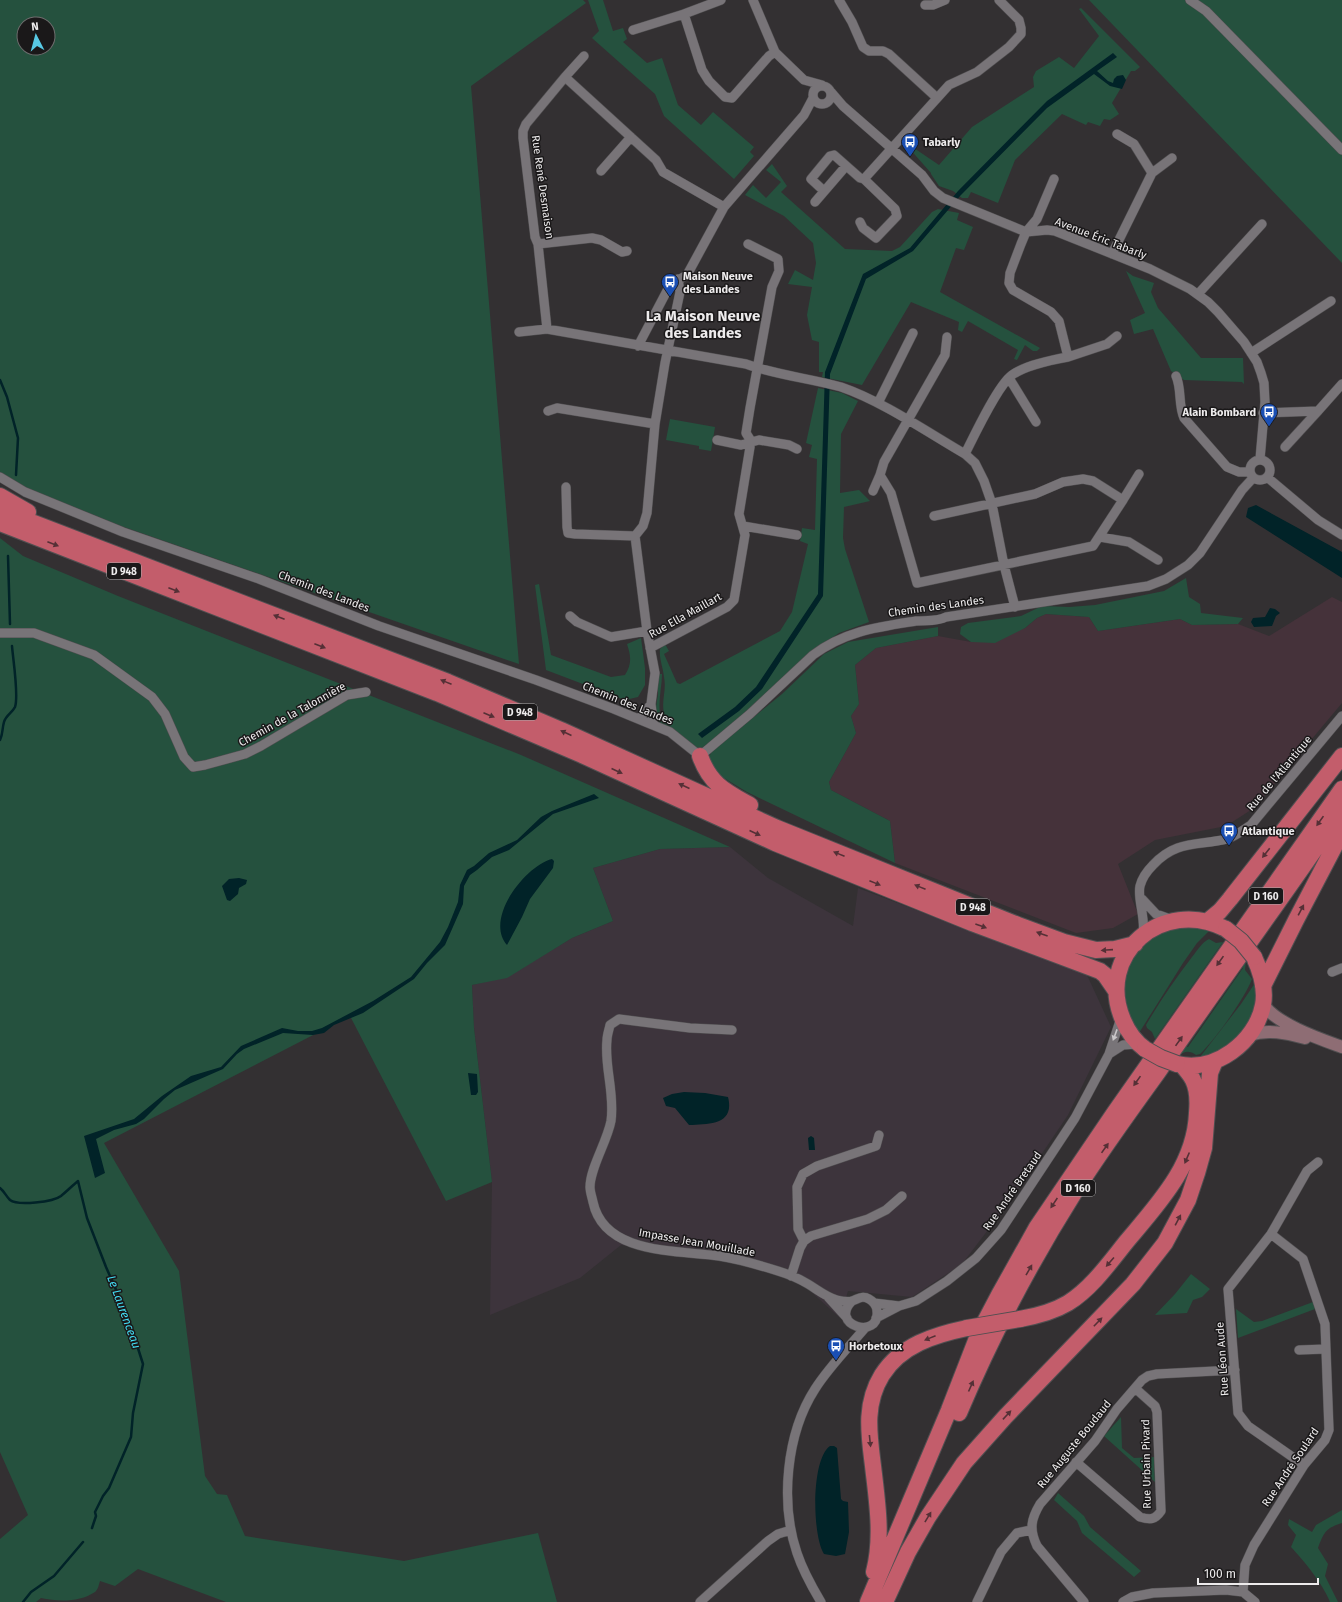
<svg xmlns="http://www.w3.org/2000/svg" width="1342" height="1602" viewBox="0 0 1342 1602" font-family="'Fira Sans',sans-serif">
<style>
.commercial{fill:#45323a}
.built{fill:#3d343c}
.green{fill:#25513e;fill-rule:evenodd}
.water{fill:#012328}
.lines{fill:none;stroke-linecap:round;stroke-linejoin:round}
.stream{stroke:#012328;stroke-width:2.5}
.street-casing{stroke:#514f51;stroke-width:10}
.secondary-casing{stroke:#514f51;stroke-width:14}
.highway-casing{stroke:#514f51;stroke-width:18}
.street{stroke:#787478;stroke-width:9}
.secondary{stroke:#8e6d74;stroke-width:12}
.highway{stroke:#c35d6b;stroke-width:16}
.highway-bridge-casing{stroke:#514f51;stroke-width:18;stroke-linecap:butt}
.highway-bridge{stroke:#c35d6b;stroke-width:16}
.oneway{fill:#553036}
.oneway2{fill:#cac7c9}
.labels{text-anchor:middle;stroke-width:3;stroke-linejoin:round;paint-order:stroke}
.shield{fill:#1a1819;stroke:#aeacad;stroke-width:1}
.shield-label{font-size:10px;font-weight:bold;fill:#edebec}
.poi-label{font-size:11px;font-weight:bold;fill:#edebec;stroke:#1a1819;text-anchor:start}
.street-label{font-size:11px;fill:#edebec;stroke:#1a1819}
.water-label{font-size:12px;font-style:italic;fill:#42ddf3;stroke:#1a1819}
.district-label{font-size:15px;font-weight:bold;fill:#edebec;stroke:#1a1819}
</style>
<rect width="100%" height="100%" fill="#333032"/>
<path class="commercial" d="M1332,597l10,5v101l-88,105 -28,18 -71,14 -37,24 20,50 -25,14 -37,5 -181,-70 -5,-42 -59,-31 -2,-8 27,-49 -5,-17 8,-12 -4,-39 21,-17 62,-12 33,6 54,-14 12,-10 9,-4 43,3 9,14 82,-12 12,6 46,-1 31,12z"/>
<path class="built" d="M730,847l38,31 85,48 5,-38 229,87 24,52 -43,88 -58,86 -48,63 -50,33 -64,-6 -8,27 -55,-50 -164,-23 -41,33 -90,37 2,-133 -18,-154 -2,-43 35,-8 65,-39 41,-17 -20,-53 67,-19z"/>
<path class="green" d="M0,0h583l3,3 -115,83 48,578 -398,-138 -121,-49zM24,24h24v24h-24z
M588,0h15l10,31 10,-3 4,11 -4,3 24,21 15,-5 16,47 23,20 12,-13 41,35 -4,5 4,4 -20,23 -70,-63 -9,-22 -63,-56 7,-7z
M1089,0h253v263z
M1081,8l59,59 -5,4h-4l-19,32 7,11 -9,6 -6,-1 -4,7 -12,-4 -2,3 -24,-11 -47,46 -17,43 -27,-11 -3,6h-6l-9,-7 -14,-5 -8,-12v-1l-23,-26 3,-1 28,19 33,-38 62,-40 -1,-10 3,-6 23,-14 15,11 25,-32 -20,-27z
M772,164l15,22 -6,6 64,57 47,2 8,-4 32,-35 6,-3 21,4 -2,7 16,7 -9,23 -8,-2 -16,44 100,56 -3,3h-4l-8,-6 -8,15 -3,-1 4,-9 -50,-29 -6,11 -4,-2 1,-8 -48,-20 -49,83 -40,-8 1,-5h-4v-30l-7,-2 -5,-25 5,-28 -24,-3 7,-14 18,10 3,-17 -3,-20 -29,-27 -39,-21 8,-10 13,13 15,-16 -15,-12z
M1126,271l7,5 21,7 -3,9 7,16 43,50h42l1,26 -2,-2 -58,-2 -13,-9 -18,-42 -19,5 -4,-14 15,-7z
M818,388l24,5 16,8 -17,33 -1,59 19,-3 11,11 -26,6 -1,31 2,11 24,73 -30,11 -21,14 -102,91 -13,9h-7l-21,-16 -16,-9 -4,-9 3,-19v-20h4c0,14 -5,30 -1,44l10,5 1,-2 -7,-4c-5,-15 2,-25 -1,-40 -1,-10 -5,-18 -4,-28l5,-5 4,7 -5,3 13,29 3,1 100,-53 12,-19 16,-68 -8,-3 2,-13 13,2 2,-71 -8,-2 3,-12 -6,-2z
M670,419l45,8 -4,24 -12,-2v-3l-33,-6z
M0,538l23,18 95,40 403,159 209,92 -70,2 -67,19 20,53 -41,17 -65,40 -35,7 2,43 18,154 -46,19 -96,-185 -246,127 75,128 26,205 12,18 10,1 18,41 159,25 134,-28 19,69h-331l-88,-33 -23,17 -15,-5c-1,3 -2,9 -5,11 -15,10 -36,10 -54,6l-5,4h-36v-63l28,-24 -28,-63z
M1186,578l3,19 11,7 1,9 42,5 -5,6 -46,1 -12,-6 -82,12 -9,-14 -43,-3 -9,4 -12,10 -30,15 -24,-1 -11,-8 1,-7 7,-4 53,-7 21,-10 27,1 26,-2 69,-14z
M539,584l12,71 60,22 14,-2c7,-11 6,-19 2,-31l14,-6 4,30v17l-7,12 -13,3 -79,-30 -11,-85z
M938,627v9l-62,12 -21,17 4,39 -8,12 5,17 -27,49 2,8 59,31 5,42 -148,-71 -33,-20 -6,-10 3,-10 71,-58 42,-40 24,-12z
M1175,927l36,2 -14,14 -14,20 -44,70c-19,-30 -22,-67 8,-92 8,-6 19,-10 28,-14z
M1209,939l7,4 7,-1 -68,97 -3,-7 -5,-4 -1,-3c14,-24 29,-46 46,-68 5,-6 10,-15 17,-18z
M1246,961l-1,9 7,9c-7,19 -37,61 -52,75l-4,1c-7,-5 -12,-4 -18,2l7,-11 3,1 55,-79 -3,-2z
M1255,983l2,19 -6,18 -20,24 -20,11 -11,2 41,-53z
M1191,1274l19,15 -8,8 -9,3 -6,13 -32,2 20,-21z
M1313,1302l2,7 -77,29 -2,-29 18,13 8,-1z
M1121,1417l1,31 12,10 20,-1 1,25 -51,-46z
M1058,1493l26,23 6,11 51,44 -7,6 -52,-44 -5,-12 -23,-21z
M1342,1510v13c-16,5 -18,9 -24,25l10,16 -3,12 13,26h-8c-7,-18 -26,-41 -39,-55l5,-12 -8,-10 1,-6 23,13 4,-7z"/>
<path class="water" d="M1113,53l4,4 -20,14 11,10 5,2 1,-4 3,-3 6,-1 3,5 -4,9 -12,-3 -16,-12 -47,34 -87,88 -47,55 -47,28 -36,95 -7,222 -61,93 -23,22 -37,27 -4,-4 37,-27 21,-20 62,-93 7,-222 38,-98 47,-26 48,-57 89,-90z
M1256,505l86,47v26l-96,-61 2,-9z
M1270,608l5,1 5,4 -4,3 -4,10 -18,1 -3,-5 2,-4 12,-1z
M594,794l5,4 -46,16 -44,36 -17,7 -15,13 -7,5 -6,11 -1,18 -18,41 -18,18 -13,16 -51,34 -29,12 -10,8 -11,2 -30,-2 -39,16 -7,5 -14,15 -48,21 -11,9 -20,20 -8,5 -22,6 -18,9 9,34 -10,5 -11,-42 50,-17 28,-23 29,-20 30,-9 20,-21 41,-18 16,3h14l10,-3 51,-27 38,-24 29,-35 8,-15 10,-25 2,-17 7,-15 7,-4 15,-13 28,-13 24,-23 11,-6z
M552,859l2,2 -1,7 -23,31 -8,18 -15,28c-23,-26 18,-79 45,-86z
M239,878l8,2 -1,4 -7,4 -1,6 -8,7 -3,-1 -5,-14 7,-7z
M468,1073l9,1 1,18 -2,3h-5z
M684,1092l21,1 23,4c7,28 -19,27 -39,28l-14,-17 -9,-2 -3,-8 9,-4z
M811,1136l3,2 1,12h-6l-1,-12z
M830,1446h4l3,2 4,51 2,2 5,1 1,30 -4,22 -9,2 -12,-2c-12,-19 -13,-95 6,-108z"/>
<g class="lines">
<path class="stream" d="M0,380l7,17 11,41 -2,37
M8,556l2,68
M0,740c3,-6 2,-11 4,-18 2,-7 8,-9 11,-15 4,-11 -2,-48 -3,-61
M0,1188c4,3 6,8 10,12 8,6 43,2 51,-4 6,-5 11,-10 17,-15l9,37 19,49 22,50 15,47 -10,49 -2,24 -22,51 -6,8 -8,16 1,4 -4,12
M23,1602l8,-10 23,-16 29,-34"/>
<defs>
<path id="street" d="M721,0l-37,14 18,56 7,11 16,16 7,1 37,-42 6,-4
M753,0l22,52 29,28 18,5
M839,0l13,22 11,25 6,4h14l6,3 47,43
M1190,0l16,11 136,139
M925,5h8l12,-5
M633,30l51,-16
M565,77l19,-21
M813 95a9 9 0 1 1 18 0a9 9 0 1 1-18 0Z
M831,92l12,14 79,69 12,16 9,7 83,34 21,-2 8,1 95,38 40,20 18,13 10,10 26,30 13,20 4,11 3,10 1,19 -5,57
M1117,134l17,10 18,29
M601,171l30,-34
M824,191l-13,-12 19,-23 4,-1 26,23 4,1 85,-94 28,-13 32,-25 12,-13v-6l-2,-8 -20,-20
M815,202l31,-36
M860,222l3,6 13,10 21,-22 -2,-7 -31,-30
M538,244l54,-6 9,2 21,12 5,-1
M1112,254l40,-81 20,-15
M1198,294l64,-70
M547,329l-9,-85 -3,-7 -12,-99v-7l3,-7 39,-47 91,83 7,12 61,35
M519,332l28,-3 199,35c30,11 63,14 95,23 41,14 86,45 124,67l10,9 9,18 8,23 12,61 11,42
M638,346l32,-61 17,-10 37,-68 80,-92 9,-17
M1251,353l80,-52
M1068,357l39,-13 10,-8
M1176,376c6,13 2,29 8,42l43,49 12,5h11
M1009,378l27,44
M878,403l35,-70
M548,411l9,-3 98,16
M1263,413l55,-2 24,-27
M717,440l24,5 18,-5 30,5 8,4
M1285,447l33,-36
M965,454c9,-18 33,-69 47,-79 14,-10 39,-15 56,-18l-9,-36 -8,-9 -38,-22 -4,-7 1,-10 11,-29 5,-12 11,-13 17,-40
M1250 470a10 10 0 1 1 20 0a10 10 0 1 1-20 0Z
M0,477l25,15 98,40 136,47 120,47 157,54 78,29 56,23 30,24 50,-42 63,-59c32,-24 65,-28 103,-34 9,-1 21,1 30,-4l202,-31 18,-7 22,-14 12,-12 42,-63 11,-12
M1267,477l51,43 24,15
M566,487l1,40 1,6 7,1 60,2
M873,491l7,-16
M1123,500l16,-26
M934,516l101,-22 28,-12 20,-3 10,2 30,19 -30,46 -176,37 -26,-90 -11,-18 4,-13 61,-107 2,-18
M743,526l54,9
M1100,537l29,5 29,18
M570,616l7,6 34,15 36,-6
M0,633h34l60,22 58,42 13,17 19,43 9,10 12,-2 40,-11 16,-8 86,-51 19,-3
M650,648l77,-41 7,-7 11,-65 -6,-21 12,-73 -5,-8 4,-25 22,-121 7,-16 -1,-12 -30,-15
M639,719l12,-15
M652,724l1,-4 -2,-16 4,-31 -8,-42 -12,-95 8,-10 4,-13 8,-89 10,-61 15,-71 -2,-13
M1142,899l14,15 17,6
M1143,935c3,-17 -6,-36 -3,-49 2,-8 7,-15 13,-21 23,-25 44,-19 74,-26 9,-3 16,-9 24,-14l91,-109
M1332,972l10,-4
M732,1030l-42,-2 -71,-9 -9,6c-1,5 -3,10 -3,15 -3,26 8,53 4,81 -4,21 -21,47 -21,66 0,5 2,10 3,15 11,53 84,48 126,54 20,3 40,9 59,15 10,3 20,7 30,13 10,6 18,13 29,16 4,1 11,2 15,1 6,-2 10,-6 17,-2 4,2 8,7 8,12 3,30 -49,14 -25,-10
M1109,1054l14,-9 15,-1
M804,1241l7,-5 57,-17 18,-9 16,-14
M791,1276l9,-28 4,-7 -6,-12 -1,-42 6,-13 14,-8 59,-20 3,-11
M828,1297l19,21
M874,1303l25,3
M876,1318l23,-12 17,-5 31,-20 29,-23 25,-28 74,-112 34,-64 12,-36
M1299,1350l27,-1
M1076,1462l64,55c10,3 15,3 21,-6l-4,-99 -2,-6 -19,-17
M1304,1465l-56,-39 -10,-13 -10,-124 43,-55 36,-63 11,-9
M1243,1592l2,-27 9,-20 50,-80 21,-25 4,-10 -4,-106 -22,-65 -32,-25
M700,1602l68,-61 10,-7 13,-4
M821,1602c-9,-15 -18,-31 -24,-49 -17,-50 -11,-119 18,-164 14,-22 33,-41 50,-61
M977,1602l24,-50 16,-19 14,-3
M1084,1602l-47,-56c-8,-17 -6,-27 3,-42l55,-63 22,-32 25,-29 6,-4 9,-2 78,-4
M1123,1602l9,-5 21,-4 73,-3 17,2 12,10"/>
<path id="secondary" d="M1263,1004c13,20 57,35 79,43
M1249,1035c19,-6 37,-2 56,3"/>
<path id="highway" d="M0,496l28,16
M0,510l448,172 113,48 216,98 241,97 46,17 32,8 19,-1 20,-5
M0,523l437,170 145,62 193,88 197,80 128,48 5,4 11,16
M700,756c10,28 25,35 50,49
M1208,921l12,-10 10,-12 112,-143
M1263,986l33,-66 46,-88
M1145,1049c-11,-8 -17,-17 -22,-29 -28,-65 39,-124 103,-91
M1177,1064c38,9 79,-22 86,-59 3,-16 -2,-33 -9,-48
M1020,1319c17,-3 33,-7 48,-16 24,-15 42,-41 59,-62 32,-38 68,-76 70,-128 1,-11 1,-23 -4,-33 -3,-6 -7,-10 -11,-15
M959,1413c32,-76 71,-150 115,-220 26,-41 55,-81 84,-121 61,-88 124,-174 184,-262
M874,1572c9,-35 3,-71 -1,-106 -4,-32 -9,-62 9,-91 19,-30 52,-40 85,-47
M868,1602l81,-192 30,-77 20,-38 38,-68 78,-115 227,-323
M885,1602l23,-50 20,-35 36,-54 41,-46 128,-133 32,-41 23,-43 9,-27 7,-25 6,-75 5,-12"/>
</defs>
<use href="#street" class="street-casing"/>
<use href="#secondary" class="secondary-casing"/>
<use href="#highway" class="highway-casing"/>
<use href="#street" class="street"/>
<use href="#secondary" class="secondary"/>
<use href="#highway" class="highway"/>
<defs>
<path id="highway-bridge" d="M1226,929l15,12 13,16
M1145,1049l16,9 16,6
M967,1328l53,-9"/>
</defs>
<use href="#highway-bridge" class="highway-bridge-casing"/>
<use href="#highway-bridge" class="highway-bridge"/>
</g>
<defs><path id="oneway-solid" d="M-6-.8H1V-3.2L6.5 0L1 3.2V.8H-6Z"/></defs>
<g class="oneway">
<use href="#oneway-solid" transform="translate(53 544) rotate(21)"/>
<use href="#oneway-solid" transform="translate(174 590) rotate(21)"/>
<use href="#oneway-solid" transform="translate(279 617) rotate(-159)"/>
<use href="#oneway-solid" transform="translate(320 646) rotate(21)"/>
<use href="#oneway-solid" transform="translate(446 682) rotate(-158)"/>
<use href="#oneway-solid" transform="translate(489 715) rotate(23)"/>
<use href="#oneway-solid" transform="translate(566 733) rotate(-156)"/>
<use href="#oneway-solid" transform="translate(617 771) rotate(24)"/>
<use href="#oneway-solid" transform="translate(684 786) rotate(-156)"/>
<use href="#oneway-solid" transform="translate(1320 821) rotate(125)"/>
<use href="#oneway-solid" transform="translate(755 833) rotate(24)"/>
<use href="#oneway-solid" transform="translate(1266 853) rotate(128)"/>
<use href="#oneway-solid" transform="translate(839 854) rotate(-158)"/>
<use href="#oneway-solid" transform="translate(875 883) rotate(22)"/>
<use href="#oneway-solid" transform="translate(920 887) rotate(-158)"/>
<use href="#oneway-solid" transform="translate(1301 910) rotate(-62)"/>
<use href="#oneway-solid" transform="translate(981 926) rotate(20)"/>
<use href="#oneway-solid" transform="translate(1042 934) rotate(-160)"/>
<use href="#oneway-solid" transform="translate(1107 950) rotate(176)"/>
<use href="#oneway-solid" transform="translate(1220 961) rotate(125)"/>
<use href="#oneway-solid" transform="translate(1179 1041) rotate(-55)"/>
<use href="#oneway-solid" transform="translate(1137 1081) rotate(125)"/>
<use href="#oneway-solid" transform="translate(1105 1148) rotate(-55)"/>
<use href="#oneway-solid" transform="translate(1187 1158) rotate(113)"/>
<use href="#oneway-solid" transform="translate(1054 1203) rotate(124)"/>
<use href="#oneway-solid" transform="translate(1178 1220) rotate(-62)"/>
<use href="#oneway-solid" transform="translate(1110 1262) rotate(131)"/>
<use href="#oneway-solid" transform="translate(1029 1270) rotate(-60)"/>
<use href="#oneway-solid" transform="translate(1098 1322) rotate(-46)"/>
<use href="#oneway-solid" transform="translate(930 1338) rotate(158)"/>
<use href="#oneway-solid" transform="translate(971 1386) rotate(-66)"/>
<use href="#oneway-solid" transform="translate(1007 1415) rotate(-47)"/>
<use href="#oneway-solid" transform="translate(870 1441) rotate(84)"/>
<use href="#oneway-solid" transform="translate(928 1517) rotate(-59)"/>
</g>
<use class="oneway2" href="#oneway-solid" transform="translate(1115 1035) rotate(110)"/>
<defs>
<symbol id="bus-pin" viewBox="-11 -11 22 30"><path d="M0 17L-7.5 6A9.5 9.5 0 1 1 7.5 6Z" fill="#1a4fb4" stroke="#1a1819"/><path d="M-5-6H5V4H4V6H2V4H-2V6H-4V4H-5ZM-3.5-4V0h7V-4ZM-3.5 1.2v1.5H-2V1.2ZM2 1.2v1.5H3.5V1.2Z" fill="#fff"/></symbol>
</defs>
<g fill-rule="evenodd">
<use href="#bus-pin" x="900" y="132" width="20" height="27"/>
<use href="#bus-pin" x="660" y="272" width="20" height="27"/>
<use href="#bus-pin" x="1259" y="402" width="20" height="27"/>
<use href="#bus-pin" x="1219" y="821" width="20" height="27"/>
<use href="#bus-pin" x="826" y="1336" width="20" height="27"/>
</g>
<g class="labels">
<g class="shield">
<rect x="107" y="563" width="34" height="16" rx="3"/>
<rect x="503" y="704" width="34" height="16" rx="3"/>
<rect x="1249" y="888" width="34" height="16" rx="3"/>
<rect x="956" y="899" width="34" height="16" rx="3"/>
<rect x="1061" y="1180" width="34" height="16" rx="3"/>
</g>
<g class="shield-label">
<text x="124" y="575">D 948</text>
<text x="520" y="716">D 948</text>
<text x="1266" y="900">D 160</text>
<text x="973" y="911">D 948</text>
<text x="1078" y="1192">D 160</text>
</g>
<g class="poi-label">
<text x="923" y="146">Tabarly</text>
<text x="683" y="280">Maison Neuve<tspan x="683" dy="13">des Landes</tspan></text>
<text x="1256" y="416" text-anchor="end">Alain Bombard</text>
<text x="1242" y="835">Atlantique</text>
<text x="849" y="1350">Horbetoux</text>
</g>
<g class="street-label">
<text transform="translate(543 187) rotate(82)" y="4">Rue René Desmaison</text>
<text transform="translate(1101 238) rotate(21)" y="4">Avenue Éric Tabarly</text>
<text transform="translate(324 591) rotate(21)" y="4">Chemin des Landes</text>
<text transform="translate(936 606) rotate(-8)" y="4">Chemin des Landes</text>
<text transform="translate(685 615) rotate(-29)" y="4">Rue Ella Maillart</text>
<text transform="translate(628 703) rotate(22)" y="4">Chemin des Landes</text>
<text transform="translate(292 714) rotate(-29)" y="4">Chemin de la Talonnière</text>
<text transform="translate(1279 773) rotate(-50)" y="4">Rue de l'Atlantique</text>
<text transform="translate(1012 1191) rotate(-55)" y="4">Rue André Bretaud</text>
<text transform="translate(697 1242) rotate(10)" y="4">Impasse Jean Mouillade</text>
<text transform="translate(1222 1359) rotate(-94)" y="4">Rue Léon Aude</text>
<text transform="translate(1074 1444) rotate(-51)" y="4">Rue Auguste Boudaud</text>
<text transform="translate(1146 1464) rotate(-91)" y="4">Rue Urbain Pivard</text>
<text transform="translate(1290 1467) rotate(-56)" y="4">Rue André Soulard</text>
</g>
<g class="water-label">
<text transform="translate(124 1312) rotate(70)" y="4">Le Laurenceau</text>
</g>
<g class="district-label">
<text x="703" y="321">La Maison Neuve<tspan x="703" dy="17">des Landes</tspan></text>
</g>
</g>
<g transform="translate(36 36) rotate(354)"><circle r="19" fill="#1a1819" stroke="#6e6c6d"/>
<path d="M0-3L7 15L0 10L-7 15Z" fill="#58c9e4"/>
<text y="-6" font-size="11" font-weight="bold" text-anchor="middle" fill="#edebec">N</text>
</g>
<path d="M1198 1578v6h120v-6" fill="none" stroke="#edebec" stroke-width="2"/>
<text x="1204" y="1578" font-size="12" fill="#edebec" stroke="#1a1819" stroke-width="3" paint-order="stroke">100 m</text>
</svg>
